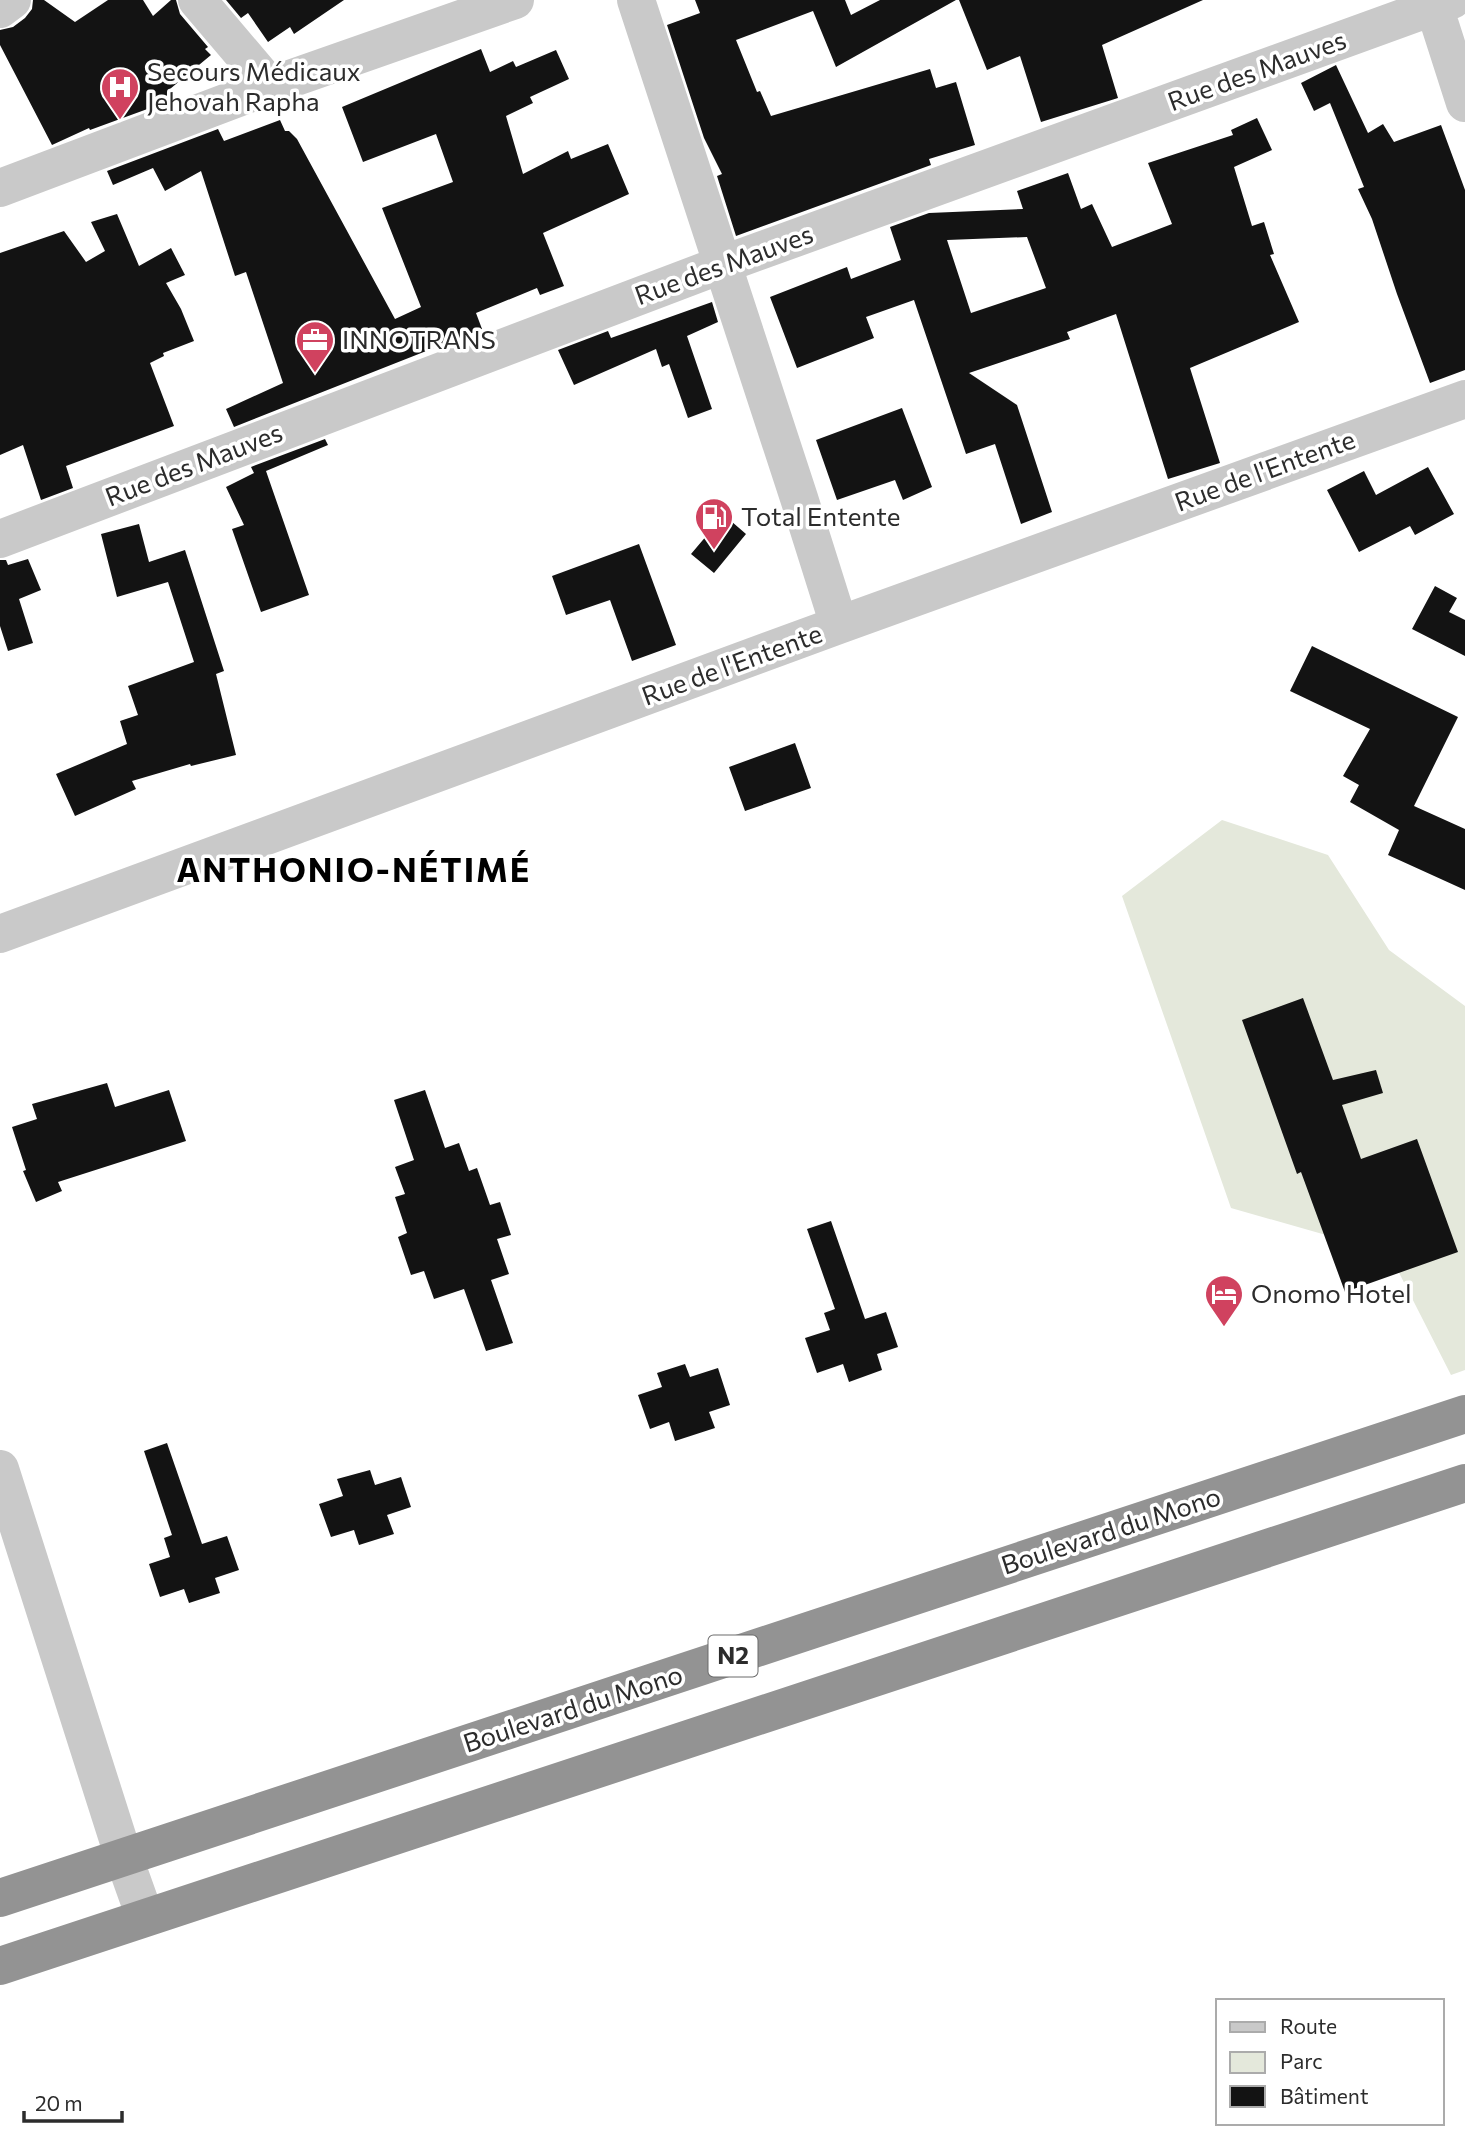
<svg xmlns="http://www.w3.org/2000/svg" width="1465" height="2146" viewBox="0 0 1465 2146" font-family="Commissioner,sans-serif">
<style>
.green{fill:#e4e8db}
.building{fill:#131313;fill-rule:evenodd}
.lines{fill:none;stroke-linecap:round;stroke-linejoin:round}
.minor{stroke:#c9c9c9;stroke-width:38}
.highway{stroke:#939393;stroke-width:38}
.labels{text-anchor:middle;stroke-width:7;stroke-linejoin:round;paint-order:stroke}
.shield{fill:#fff;stroke:#6b6b6b;stroke-width:2}
.shield-label{font-size:24px;font-weight:bold;fill:#2c2c2c}
.street-label{font-size:26px;fill:#2c2c2c;stroke:#fff}
.poi-label{font-size:26px;fill:#2c2c2c;stroke:#fff;text-anchor:start}
.district-label{font-size:33px;font-weight:bold;letter-spacing:2px;fill:#000;stroke:#fff}
</style>
<rect width="100%" height="100%" fill="#fff"/>
<path class="green" d="M1222,820l106,35 61,95 76,56v364l-14,5 -62,-122 -158,-45 -109,-312z"/>
<path class="building" d="M33,0h11l31,22 33,-22h35l10,16 18,-16h5l4,14 28,33 -3,2 6,6 -41,34 2,11 -82,30 -1,-2 -37,17 -52,-100v-15l13,-3 12,-9 7,-9z
M226,0h118l-50,34 -4,-7 -22,15 -20,-29 -7,5z
M695,0h150l6,15 29,-15h76l-120,67 -23,-56 -77,29 21,52 3,-1 11,25 159,-47 6,19 20,-6 19,63 -46,14 2,6 -195,71 -19,-60 5,-2 -18,-36 -37,-113 33,-12z
M959,0h244l-101,45 16,53 -77,24 -21,-66 -33,14z
M481,49l9,23 23,-11 3,6 40,-17 13,29 -39,18 3,6 -27,13 17,58 45,-23 3,8 37,-15 21,50 -86,39 21,53 -24,9 -3,-7 -61,25 6,16 -248,98 -8,-18 57,-26 -37,-111 -11,4 -34,-105 -36,20 -12,-23 -40,17 -6,-14 111,-42 6,12 56,-21 5,11h4l8,8 98,180 26,-12 -39,-99 71,-26 -17,-48 -73,28 -21,-55z
M1336,65l32,68 15,-9 11,18 47,-17 24,65v180l-35,13 -33,-89 -25,-75 -14,-30 6,-2 -34,-84 -16,8 -13,-28z
M1257,118l15,32 -38,17 18,59 12,-4 10,32 -4,1 29,67 -109,46 30,95 -52,16 -52,-165 -49,18 3,7 -101,34 48,32 35,107 -31,12 -26,-80 -29,10 -52,-154 -48,17 8,21 -77,30 -27,-71 77,-30 4,12 50,-19 -11,-33 39,-14 94,-4 -6,-18 51,-18 13,36 11,-5 20,43 60,-23 -24,-61 85,-28 -2,-5zM1027,237l19,51 -75,25 -24,-73z
M117,214l22,52 32,-18 14,27 -19,8 15,26 13,32 -31,12 1,3 -14,7 24,63 -108,40 7,22 -32,12 -18,-55 -23,10v-202l64,-22 22,31 19,-11 -14,-29z
M712,302l6,20 -31,14 25,73 -24,9 -19,-54 -7,3 -6,-18 -82,36 -16,-35 50,-19 3,7z
M902,408l30,79 -29,13 -8,-20 -58,20 -21,-60z
M325,439l3,6 -62,26 43,124 -48,17 -29,-83 12,-4 -18,-38 28,-14 -3,-6z
M1428,467l26,47 -39,21 -5,-9 -51,26 -32,-62 37,-19 12,24z
M724,515l22,19 -32,39 -23,-19z
M139,524l10,38 36,-12 39,121 -8,3 20,81 -45,11 -1,-2 -58,17 4,8 -61,27 -19,-42 71,-30 -7,-23 18,-6 -10,-29 66,-24 -26,-80 -51,15 -16,-63z
M639,544l37,101 -44,16 -22,-61 -44,15 -14,-39z
M28,559l13,31 -22,9 14,44 -25,8 -8,-25v-66h6l2,5z
M1435,586l22,12 -8,14 16,8v36l-53,-27z
M1312,646l146,71 -44,89 51,23v61l-77,-35 11,-25 -49,-28 9,-17 -16,-9 27,-47 -80,-38z
M795,743l16,45 -66,23 -16,-44z
M1303,998l30,82 43,-10 7,23 -41,12 19,54 56,-20 41,113 -113,40 -44,-120 -4,2 -55,-154z
M107,1083l8,24 54,-17 17,51 -128,41 4,9 -26,11 -13,-31 3,-1 -14,-43 25,-8 -5,-15z
M425,1090l20,58 14,-5 10,28 8,-3 13,37 10,-3 11,33 -14,4 12,35 -18,6 22,63 -27,8 -22,-62 -30,10 -10,-28 -13,4 -13,-38 9,-4 -12,-36 10,-3 -10,-27 19,-7 -20,-60z
M831,1221l34,98 21,-7 12,35 -21,7 5,16 -33,12 -6,-18 -26,9 -12,-35 25,-8 -6,-17 11,-4 -28,-80z
M685,1364l5,13 28,-9 12,37 -21,7 6,16 -40,13 -6,-19 -19,7 -12,-34 24,-8 -5,-14z
M167,1443l35,101 25,-8 12,34 -24,8 5,15 -31,10 -5,-14 -24,8 -11,-33 21,-7 -6,-19 8,-3 -28,-84z
M370,1470l5,15 26,-8 10,30 -24,8 7,19 -35,11 -5,-15 -23,7 -12,-33 24,-8 -6,-17z"/>
<g class="lines">
<path class="minor" d="M197,0l73,86
M636,0l163,498 40,127
M1432,0l33,103
M0,9l12,-9
M0,188l270,-102 245,-86
M0,539l721,-274 731,-265
M0,934l839,-309 626,-226
M0,1469l124,389 21,59"/>
<path class="highway" d="M0,1898l1465,-484
M0,1966l1465,-483"/>
</g>
<defs>
<symbol id="hospital-pin" viewBox="-11 -11 22 30"><path d="M0 17L-7.5 6A9.5 9.5 0 1 1 7.5 6Z" fill="#d0425f" stroke="#fff"/><path d="M-5-5h3v3.5h4V-5h3V5h-3V1.5h-4V5h-3Z" fill="#fff"/></symbol>
<symbol id="office-pin" viewBox="-11 -11 22 30"><path d="M0 17L-7.5 6A9.5 9.5 0 1 1 7.5 6Z" fill="#d0425f" stroke="#fff"/><path d="M-6-3h4V-5.5h4V-3h4V5H-6ZM-1-4.5V-3h2v-1.5ZM-6 0V1H6V0Z" fill="#fff"/></symbol>
<symbol id="fuel-pin" viewBox="-11 -11 22 30"><path d="M0 17L-7.5 6A9.5 9.5 0 1 1 7.5 6Z" fill="#d0425f" stroke="#fff"/><path d="M-5.5-6h7V0h2V4h1.3V-2.5L3-4.5l.8-.8L6-3V5H2.5V1h-1V6h-7ZM-4.2-4.7v3.2H.2V-4.7Z" fill="#fff"/></symbol>
<symbol id="hotel-pin" viewBox="-11 -11 22 30"><path d="M0 17L-7.5 6A9.5 9.5 0 1 1 7.5 6Z" fill="#d0425f" stroke="#fff"/><path d="M-6-4.5h1.5V1H6V5H4.5V3h-9V5H-6ZM-4 0a1.8 1.8 0 1 1 3.6 0ZM.5 0V-2.5h3Q6-2.5 6 0Z" fill="#fff"/></symbol>
</defs>
<g fill-rule="evenodd">
<use href="#hospital-pin" x="98" y="65" width="44" height="60"/>
<use href="#office-pin" x="293" y="318" width="44" height="60"/>
<use href="#fuel-pin" x="692" y="495" width="44" height="60"/>
<use href="#hotel-pin" x="1202" y="1272" width="44" height="60"/>
</g>
<g class="labels">
<rect class="shield" x="708.5" y="1635.5" width="49" height="41" rx="5"/>
<g class="shield-label">
<text x="733" y="1664">N2</text>
</g>
<g class="street-label">
<text transform="translate(1257 71) rotate(-20)" y="9">Rue des Mauves</text>
<text transform="translate(724 265) rotate(-20)" y="9">Rue des Mauves</text>
<text transform="translate(194 465) rotate(-21)" y="9">Rue des Mauves</text>
<text transform="translate(1265 471) rotate(-20)" y="9">Rue de l'Entente</text>
<text transform="translate(732 665) rotate(-20)" y="9">Rue de l'Entente</text>
<text transform="translate(1111 1531) rotate(-18)" y="9">Boulevard du Mono</text>
<text transform="translate(573 1709) rotate(-18)" y="9">Boulevard du Mono</text>
</g>
<g class="poi-label">
<text x="147" y="81">Secours Médicaux<tspan x="147" dy="30">Jehovah Rapha</tspan></text>
<text x="342" y="349">INNOTRANS</text>
<text x="741" y="526">Total Entente</text>
<text x="1251" y="1303">Onomo Hotel</text>
</g>
<g class="district-label">
<text x="354" y="882">ANTHONIO-NÉTIMÉ</text>
</g>
</g>
<rect x="1216" y="1999" width="228" height="126" fill="#ffffff" stroke="#ababab" stroke-width="2"/>
<rect x="1230" y="2022" width="35" height="10" fill="#c9c9c9" stroke="#ababab" stroke-width="2"/>
<text x="1280" y="2034" font-size="21" fill="#2c2c2c">Route</text>
<rect x="1230" y="2052" width="35" height="21" fill="#e4e8db" stroke="#ababab" stroke-width="2"/>
<text x="1280" y="2069" font-size="21" fill="#2c2c2c">Parc</text>
<rect x="1230" y="2086" width="35" height="21" fill="#131313" stroke="#ababab" stroke-width="2"/>
<text x="1280" y="2104" font-size="21" fill="#2c2c2c">Bâtiment</text>
<path d="M24 2111v10h98v-10" fill="none" stroke="#2c2c2c" stroke-width="3.5"/>
<text x="35" y="2111" font-size="21" fill="#2c2c2c" stroke="#ffffff" stroke-width="5" paint-order="stroke">20 m</text>
</svg>
